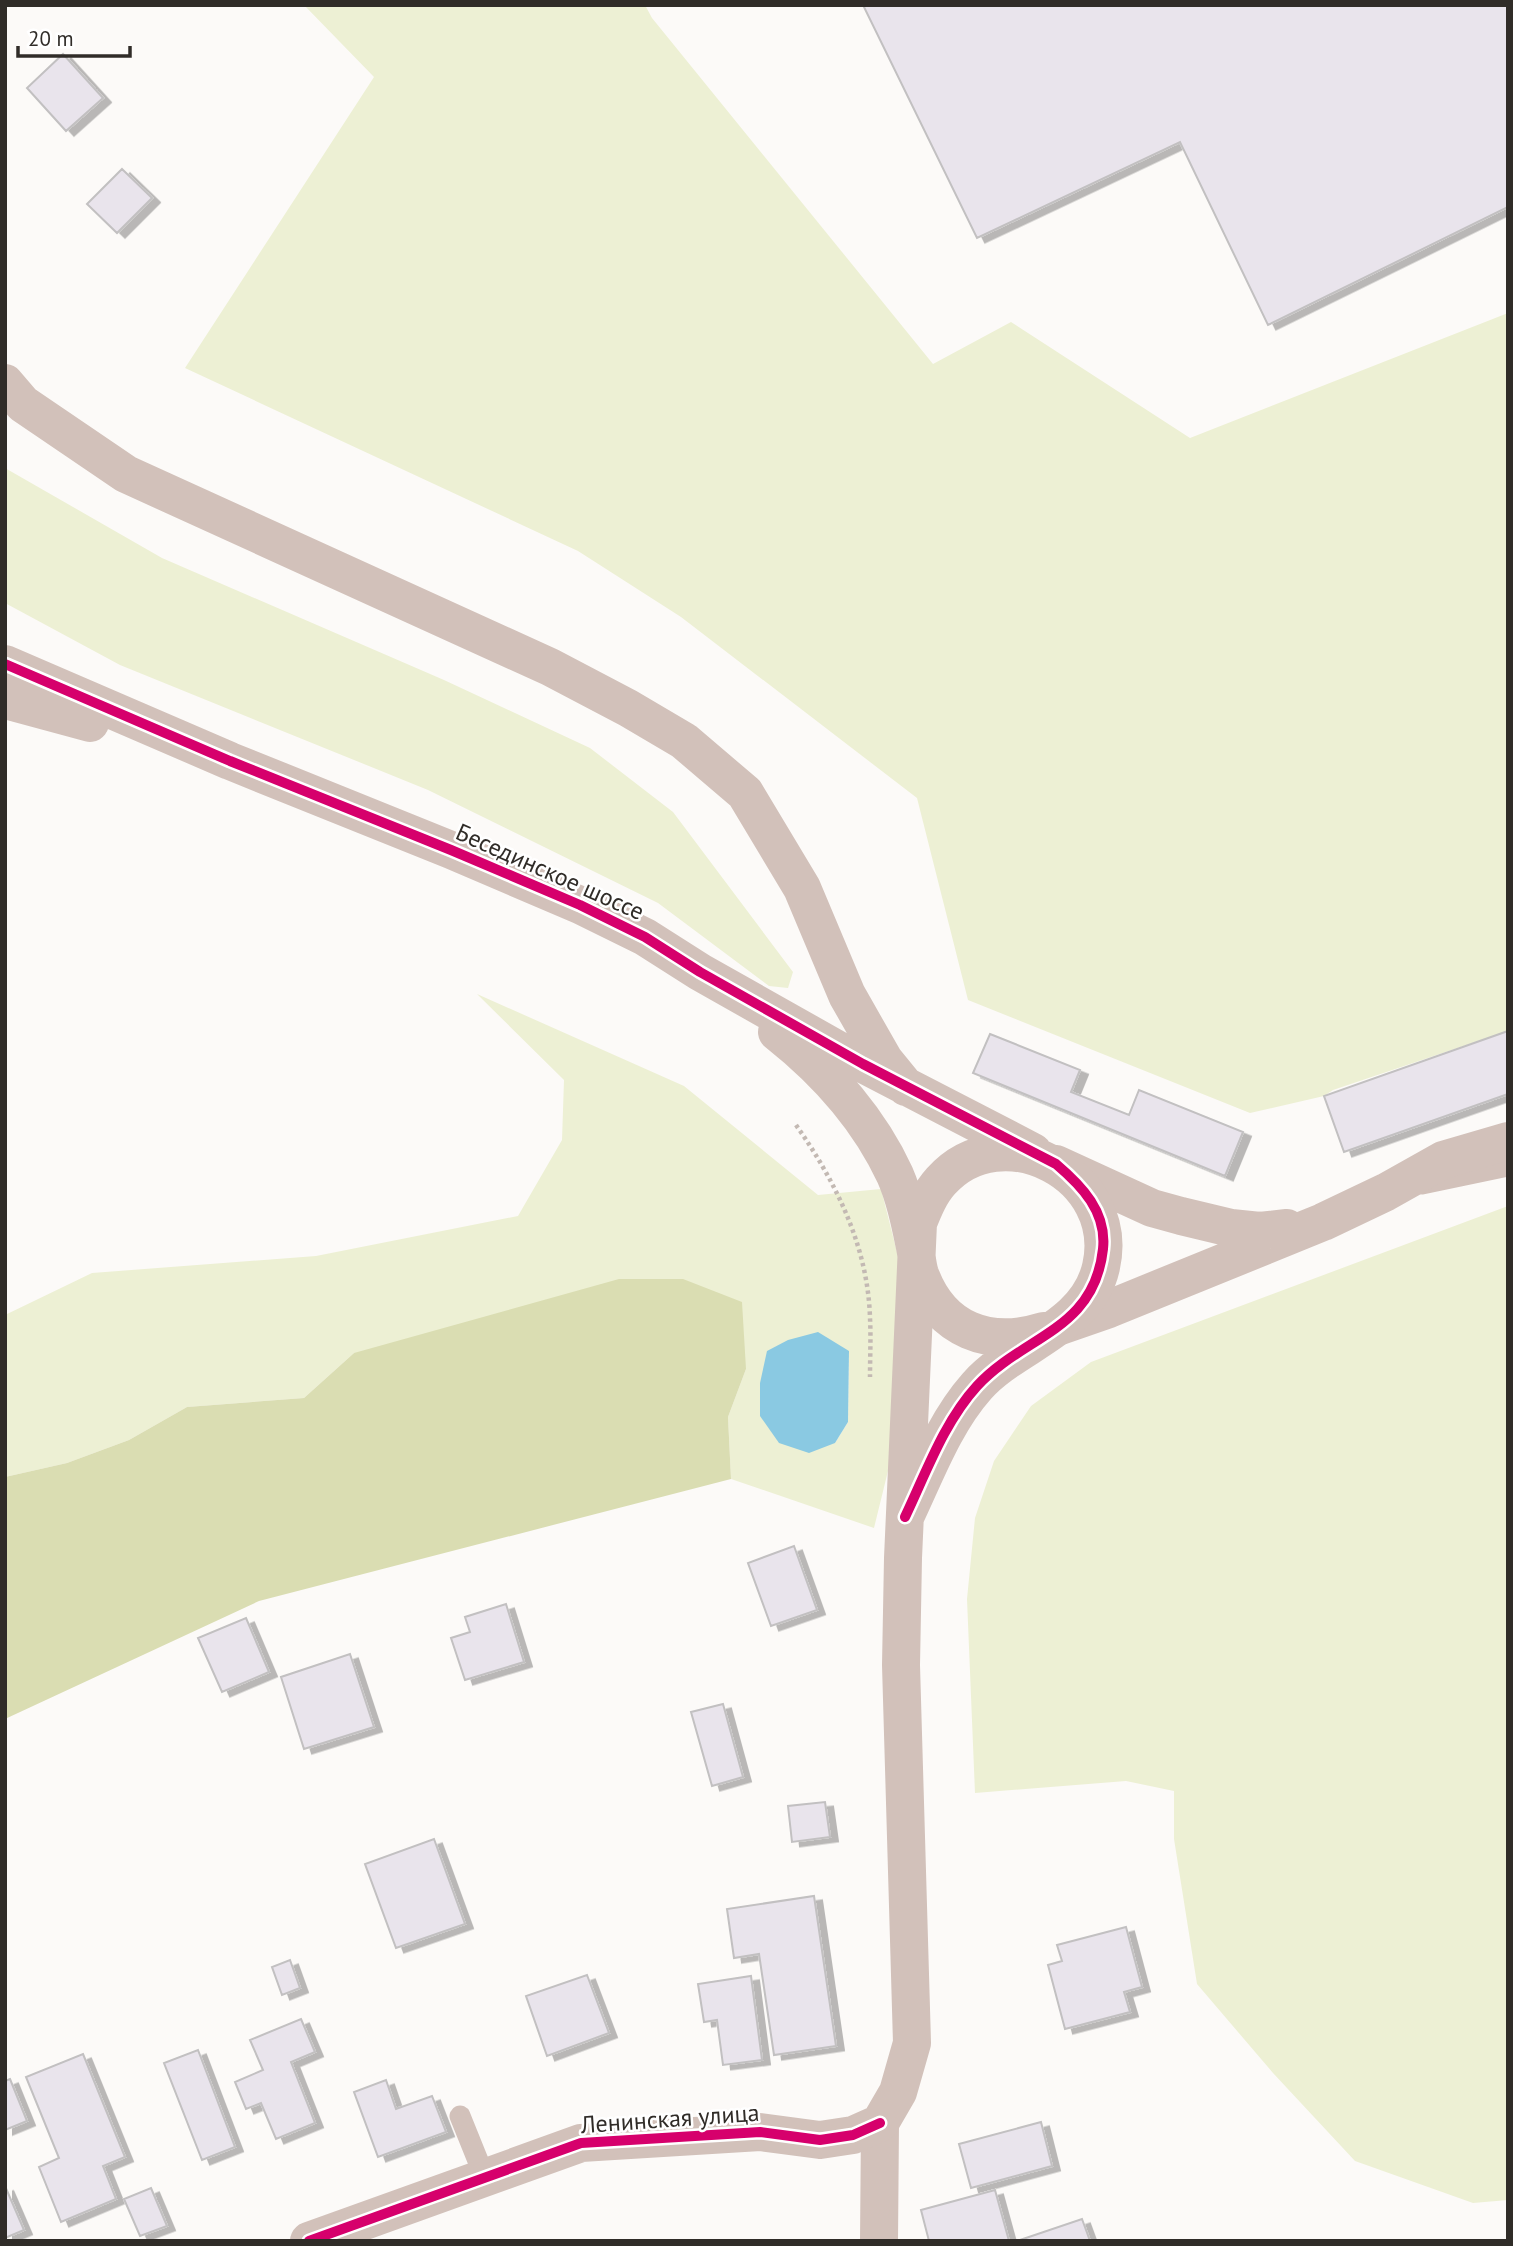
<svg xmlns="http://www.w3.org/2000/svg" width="1513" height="2246" viewBox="0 0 1513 2246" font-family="'PT Sans',sans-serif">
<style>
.green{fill:#edf0d4;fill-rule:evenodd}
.forest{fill:#daddb2}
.water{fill:#8ac9e2}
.building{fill:#e9e4ec;stroke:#c2c0c1;stroke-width:2;filter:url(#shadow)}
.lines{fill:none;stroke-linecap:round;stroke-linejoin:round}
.path{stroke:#c3b9b3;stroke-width:4.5;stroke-dasharray:3.5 3.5;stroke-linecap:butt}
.service{stroke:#d2c1ba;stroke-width:21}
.minor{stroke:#d2c1ba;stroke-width:38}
.tertiary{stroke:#d2c1ba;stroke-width:38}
.cycleway-casing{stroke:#fff;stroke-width:15}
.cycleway{stroke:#d6006c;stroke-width:10}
.labels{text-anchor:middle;stroke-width:5;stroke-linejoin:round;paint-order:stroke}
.street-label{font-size:24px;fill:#302c28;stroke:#fff}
</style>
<defs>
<filter id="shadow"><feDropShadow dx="8" dy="4.5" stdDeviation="0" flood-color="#0004"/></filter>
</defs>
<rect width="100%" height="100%" fill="#fcfaf8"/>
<path class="green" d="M304,5h341l7,13 281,346 78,-42 179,116 318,-125v718l-175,59 -9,6 -74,17 -282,-113 -51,-202 -236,-181 -103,-66 -393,-183 189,-291z
M5,468l157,90 282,122 146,68 83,64 120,160 -5,16 -19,-2 -111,-83 -230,-113 -308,-125 -115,-62z
M477,994l207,92 134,109 63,-6 20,79 -1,154 -26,106 -143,-49 -3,-62 18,-48 -392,-16 -50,45 -117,9 -58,33 -62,23 -62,14v-162l87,-42 224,-17 202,-40 44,-76 2,-60zM849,1350l-1,72 -13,21z
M1508,1206v994l-35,3 -118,-42 -82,-88 -76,-89 -23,-145v-48l-48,-10 -151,12 -8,-194 8,-81 19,-57 37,-55 60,-44z"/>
<path class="forest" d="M619,1279h64l59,23 4,67 -18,48 3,62 -472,122 -254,118v-242l62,-14 62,-23 58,-33 117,-9 50,-45z"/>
<path class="water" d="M818,1332l31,19 -1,71 -13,21 -26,10 -30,-10 -19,-27v-33l7,-32 21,-11z"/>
<path class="building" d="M863,5h645v202l-240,118 -88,-183 -203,96z
M63,54l40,44 -37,33 -39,-43z
M122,169l30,29 -35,35 -30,-29z
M1508,1031v63l-164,58 -20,-56z
M990,1034l90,36 -9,22 58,23 10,-25 104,42 -18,44 -252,-103z
M794,1546l23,64 -46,16 -23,-63z
M506,1604l18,58 -59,18 -14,-42 19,-6 -5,-15z
M246,1618l23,54 -47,20 -24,-54z
M350,1654l24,73 -70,22 -23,-72z
M723,1704l20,73 -31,9 -21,-74z
M825,1802l5,35 -38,5 -4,-36z
M434,1839l31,85 -69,24 -31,-84z
M814,1896l22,150 -62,9 -15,-101 -25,4 -7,-49z
M1126,1927l16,60 -18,5 6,20 -65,17 -17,-64 14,-4 -5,-16z
M290,1960l10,28 -18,7 -10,-28z
M587,1975l22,58 -62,23 -21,-60z
M751,1976l11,84 -39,5 -6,-45 -13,2 -6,-38z
M301,2019l14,33 -24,10 24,61 -39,16 -15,-36 -15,6 -11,-27 28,-12 -13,-30z
M198,2050l37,97 -33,13 -38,-97z
M83,2054l42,103 -22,9 13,33 -55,23 -22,-55 20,-9 -33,-81z
M10,2079l17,42 -22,9v-49z
M386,2080l10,29 36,-13 14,36 -68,25 -24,-65z
M1041,2122l11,44 -81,22 -12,-44z
M5,2186l19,44 -19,8z
M151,2188l16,38 -27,10 -16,-37z
M995,2190l14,51h-80l-8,-31z
M1082,2219l8,22h-73z"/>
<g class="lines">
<path class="path" d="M796,1125c40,57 72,122 74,193 1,19 0,39 0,59"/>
<path class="service" d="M1422,1184l86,-18
M460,2116l25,62"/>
<path class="minor" d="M1056,1164l96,44 29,8 50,12 29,3 27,-3
M1060,1326l49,-17 214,-87 63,-30 57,-32 65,-19
M879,2241l1,-118"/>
<path class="tertiary" d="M5,383l18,21 103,70 424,193 78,41 56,33 61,52 57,95 45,107 37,65 22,27
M5,664l225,97 221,89 129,55 65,32 55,35 163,92 170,88
M5,700l85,23
M777,1032c48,38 92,87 118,143 10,23 15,48 20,72 2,9 2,18 5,27 21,57 69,74 124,57
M309,2241l272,-98 179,-11 60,8 33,-5 27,-12 18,-31 14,-49 -11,-378 2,-107 15,-335c6,-15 12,-30 23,-42 61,-68 181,-6 160,86 -14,62 -87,77 -124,119 -33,37 -51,87 -72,131"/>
<defs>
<path id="cycleway" d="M5,664l225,97 221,89 129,55 65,32 55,35 163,92 193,100c26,22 51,48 47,85 -9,82 -79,86 -126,137 -33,36 -51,87 -72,131
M309,2241l272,-98 179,-11 60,8 33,-5 27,-12"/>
</defs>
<use href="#cycleway" class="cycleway-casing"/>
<use href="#cycleway" class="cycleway"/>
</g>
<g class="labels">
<g class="street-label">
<text transform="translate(550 872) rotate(24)" y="8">Бесединское шоссе</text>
<text transform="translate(670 2119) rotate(-4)" y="8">Ленинская улица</text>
</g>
</g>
<rect width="1513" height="2246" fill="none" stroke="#302c28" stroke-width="14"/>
<path d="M18 46v10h112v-10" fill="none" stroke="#302c28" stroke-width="3.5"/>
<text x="28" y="46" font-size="21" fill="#302c28" stroke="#ffffff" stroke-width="5" paint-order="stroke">20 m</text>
</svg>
